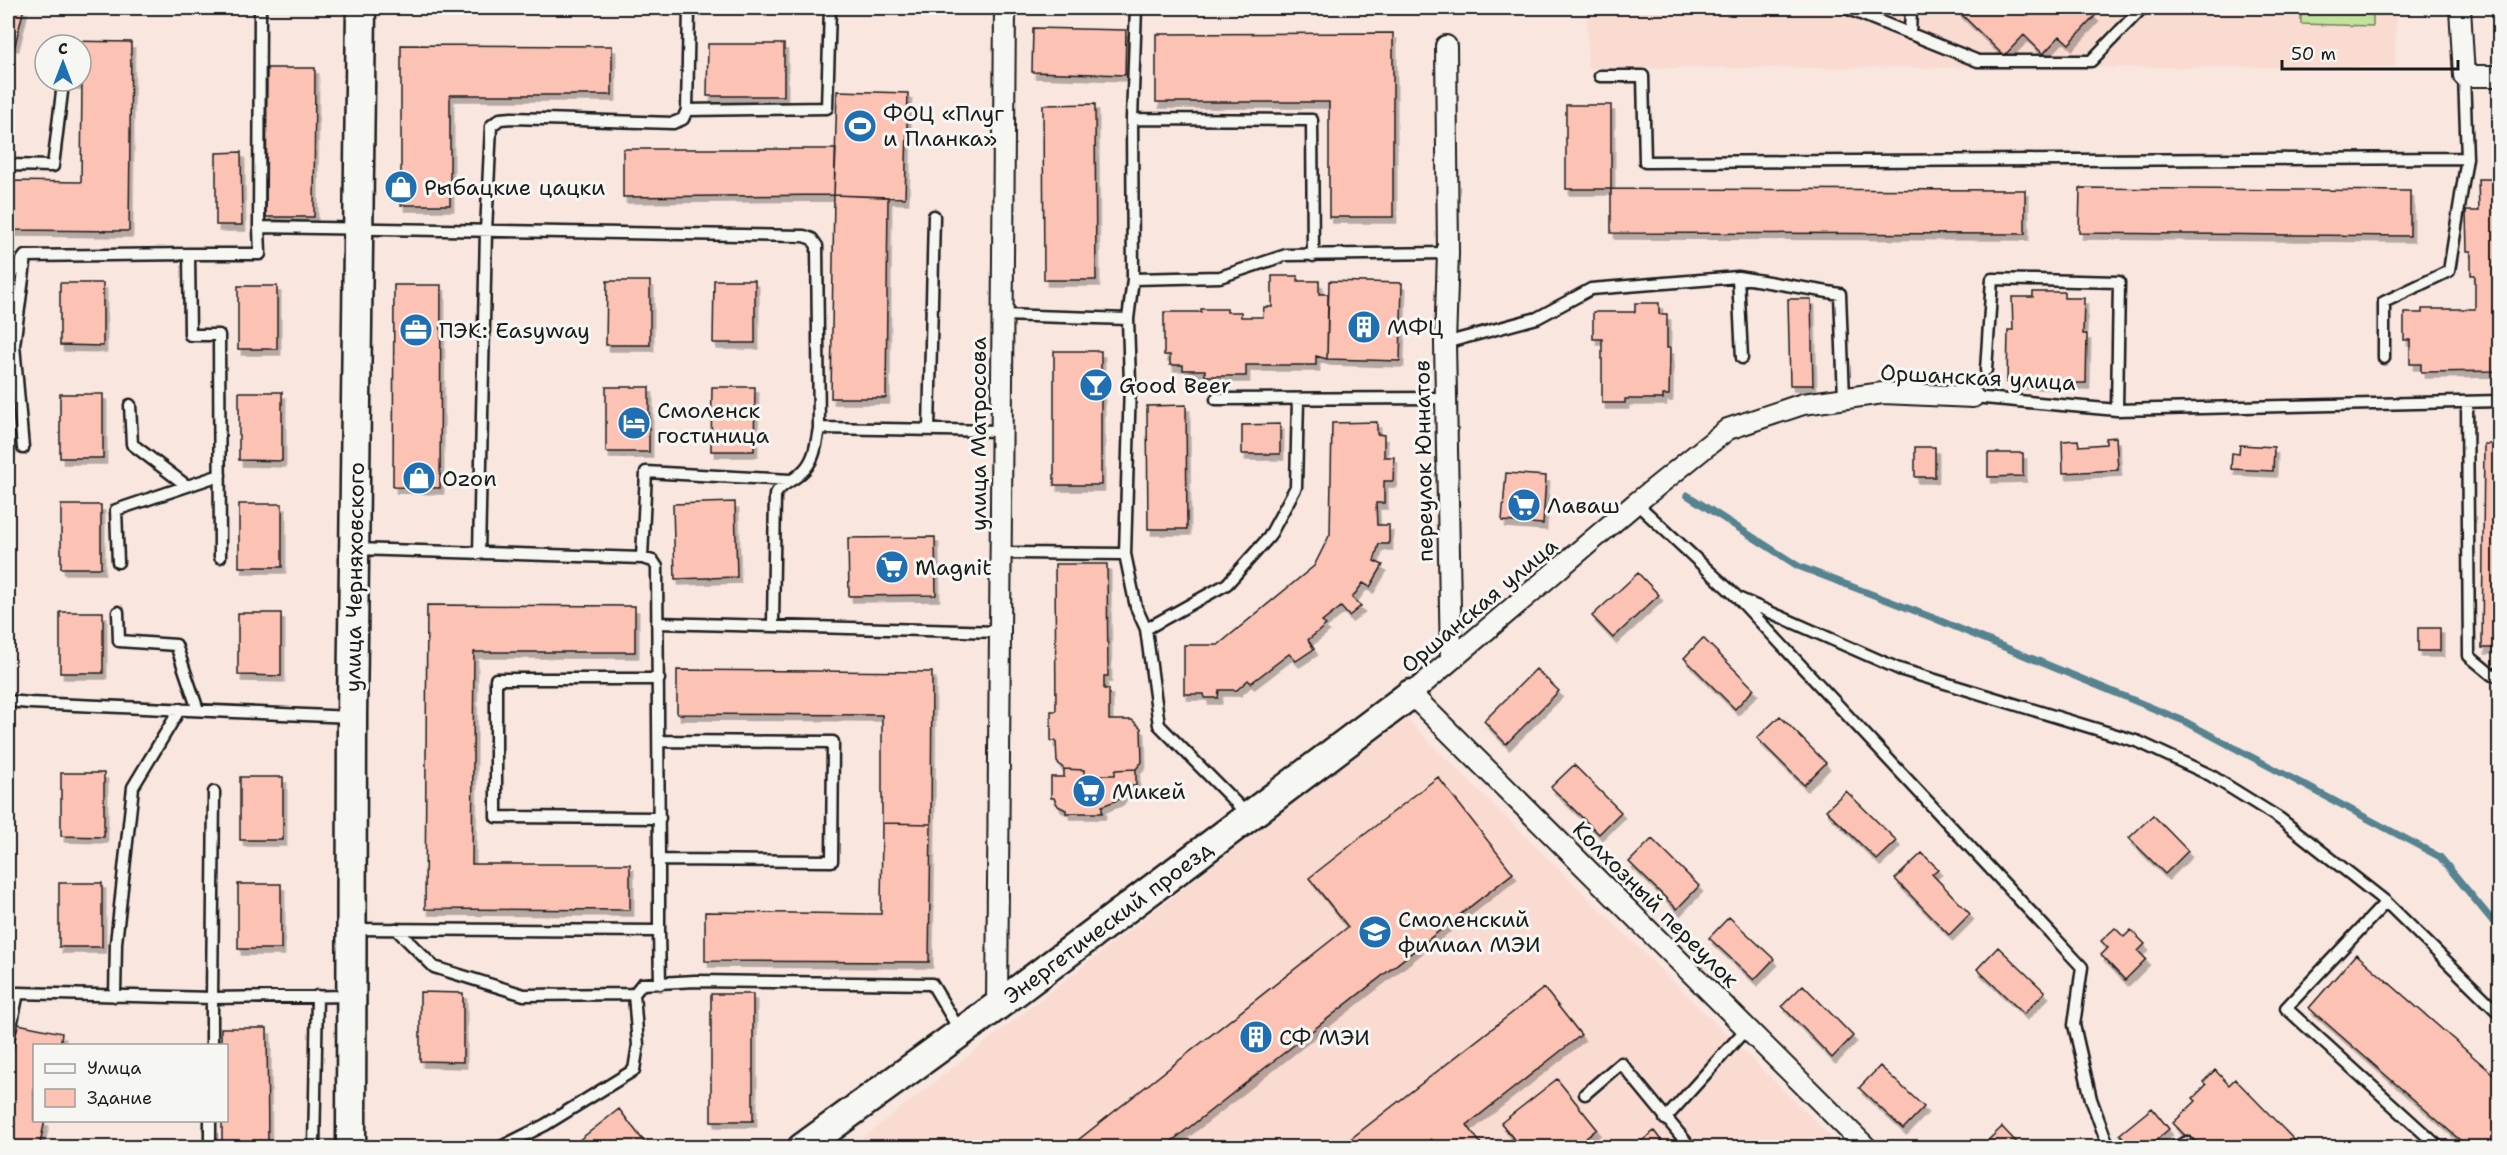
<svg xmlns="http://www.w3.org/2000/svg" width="2507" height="1155" viewBox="0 0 2507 1155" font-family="'Shantell Sans',sans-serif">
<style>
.built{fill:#f9dbd2}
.green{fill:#c3e39c;stroke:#70805c;stroke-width:1.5}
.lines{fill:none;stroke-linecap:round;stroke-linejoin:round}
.stream{stroke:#568390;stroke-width:7}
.building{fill:#fcc2b4;stroke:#1c1c1c;stroke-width:1.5;filter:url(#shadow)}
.lane-casing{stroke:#1c1c1c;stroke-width:15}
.street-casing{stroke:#1c1c1c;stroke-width:24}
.secondary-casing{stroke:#1c1c1c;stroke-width:33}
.lane{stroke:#f6f6f2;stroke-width:10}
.street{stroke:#f6f6f2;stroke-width:20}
.secondary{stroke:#f6f6f2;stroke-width:28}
.labels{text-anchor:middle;stroke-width:6;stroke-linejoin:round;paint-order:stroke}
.poi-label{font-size:22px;fill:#1c1c1c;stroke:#f6f6f2;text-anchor:start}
.street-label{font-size:22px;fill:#1c1c1c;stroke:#f6f6f2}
</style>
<defs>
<filter id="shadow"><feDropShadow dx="3.5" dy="6" stdDeviation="0" flood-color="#0004"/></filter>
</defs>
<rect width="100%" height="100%" fill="#f8e6df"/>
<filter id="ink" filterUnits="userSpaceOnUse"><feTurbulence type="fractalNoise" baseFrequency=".0167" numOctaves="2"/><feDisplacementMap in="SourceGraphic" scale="12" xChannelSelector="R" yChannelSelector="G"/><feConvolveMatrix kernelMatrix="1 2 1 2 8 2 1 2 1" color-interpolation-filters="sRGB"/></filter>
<g filter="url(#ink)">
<path class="built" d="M1587,8h809l-1,59 -807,1z
M1404,717l438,431h-992z"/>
<path class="green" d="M2301,8h72v18l-72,-2z"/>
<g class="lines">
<path class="stream" d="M1687,495l111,71 133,51 253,104 256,136 60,73"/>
</g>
<path class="building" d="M8,8h16l-9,37 -7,-2z
M1955,8h132l8,8 -26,28 -9,-8 -17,18 -19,-19 -20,21z
M1033,28l93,2 -1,45 -93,-3z
M1393,33v184h-64v-115h-173v-68z
M65,41l66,1 -2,189 -121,-1v-49l73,1 1,-99h-18v-2h17v-36h-16z
M708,44h76v52h-77z
M401,45l211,1v49h-162v110h-49z
M267,68h48l-1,149h-48z
M837,91l71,2 -3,105 -71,-3z
M1095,104l1,176h-52l-1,-175z
M1566,105h45v84h-45z
M623,149h213l-2,46 -211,2z
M241,152l1,73h-26v-72z
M2478,179h22v192l-79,1v-8h-11v-24h-6v-27h18v-4h53v-34h-4v-24h-4l-1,-40h13z
M2080,188l330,3v45l-331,-3z
M1611,189l414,1v44l-414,-1z
M834,195l54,2 -2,201h-55z
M1272,276h26v5h21v13h9l-1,65 -11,-3v9h-70v11h-41v-6h-22v-5h-13v-10h-6v-43h37v-3h26v3h14v5h22l1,-10h8z
M714,280h41v63h-42z
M607,281h43v64h-44z
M1329,281l73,2 -2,78 -73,-2z
M60,283h43v63l-43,-1z
M394,285h47l-1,203 -47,-1z
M238,286h39v63h-39z
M2033,292h31v6h20l-1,36h4l-1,49h-79l1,-53h5l-1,-33h21z
M1788,299h23l2,86h-23z
M1635,303h24v11h8v34h3l-1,47h-6v4h-38v4h-23v-64h-9v-27h42z
M1054,351h47v134h-47z
M606,387h43v65h-43z
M712,387h43l-1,64h-43z
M239,392h43v69l-43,-1z
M60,394h43v64h-43z
M1186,405l1,124h-39l-1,-123z
M1377,422v12l7,1v22h10l-1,24h-9v22h-8l1,22h12v19h-10l-5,17 9,4 -13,22 -7,-4 -11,15 9,8 -12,10 -8,-9 -19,15 4,3 -18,15 6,9 -18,12 -7,-7 -38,29 -3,-3 -11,10h-18l-1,8h-13l-1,-4h-20v-49h34l96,-79 16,-32 2,-111z
M1280,424v30h-38v-29z
M2116,437l2,33 -55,3 -1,-32 16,-1 1,6 27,-2v-6z
M2484,444h16v204h-18z
M2240,445l34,2 -1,24 -42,-2 1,-16 7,1z
M1915,447h20v30h-20z
M1988,453h35v23l-35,1z
M1506,473l40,3 -3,48 -41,-3z
M735,502l2,75 -62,2 -2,-75z
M239,504h43v63h-43z
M61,505h40v63h-40z
M935,537l1,58 -87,1 -1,-58z
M1055,564h52l1,112h-4v13h5v31h23l9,8 1,34 -6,7 -21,1v5h-31v-5l-20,-1 -7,-7 -1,-21h-5v-30h5z
M1638,573l21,22 -46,43 -21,-22z
M427,605l208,1v46h-161l-2,212h158v46l-205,-1z
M60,612h43v61h-43z
M238,613h43v63l-43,-1z
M2418,628h22v23h-22z
M1703,638l51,51 -19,20 -51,-51z
M1536,669l23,22 -53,53 -22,-23z
M677,670l255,2 -1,152 -49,-1v-108l-205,-1z
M1780,716l46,47 -22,22 -47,-47z
M1574,765l47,47 -22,22 -48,-47z
M1064,769l20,1v5h31v-5l21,-1v17h-8l-8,13 -18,7v7h-36v-3l-8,-4 -4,-8h-3v-21h13z
M61,773h43v64l-43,-1z
M240,777h43v63h-43z
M1438,777l75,96 -350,275h-95l280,-221 -39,-49z
M1846,791l51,50 -20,19 -51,-50z
M2153,815l35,36 -23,23 -36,-36z
M882,823l49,1 -2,138 -224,-1v-49l176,2z
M1652,839l47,47 -22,23 -48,-47z
M1922,853l16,16 -6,5 38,40 -21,21 -54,-56z
M59,883h43v64h-43z
M238,884h43v65h-43z
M1729,917l45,42 -20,21 -45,-42z
M2115,928l9,9 7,-7 14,14 -7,7 8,8 -21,21 -24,-25 7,-7 -7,-7z
M1998,947l47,45 -21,22 -47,-45z
M2356,954l144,126v68h-31l-160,-140z
M1803,985l50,51 -21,22 -50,-52z
M1544,988l37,47 -114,90 17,23h-46l-7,-9 -10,9h-82z
M420,992l43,1v69l-43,-1z
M711,994h42v127h-42z
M18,1024l44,9 -2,13h-26v74h11l-6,28h-31v-73z
M221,1028h46l1,120h-46v-28h4v-74h-5z
M1880,1066l44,41 -21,22 -44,-41z
M2215,1070l14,15 6,-6 67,69h-105l-24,-25 23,-22 -3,-3 13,-13 -3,-3z
M1557,1079l40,50 -23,19h-53l-20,-25z
M2152,1108l17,21 -22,19h-15l-12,-14z
M619,1109l30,39h-80z
M2002,1127l19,20 -41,1z
M1654,1131l13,17h-34z"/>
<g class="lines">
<defs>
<path id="lane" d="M260,8l-1,219 545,9 8,3 5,7 2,182 183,3
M1846,8l132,53h113l51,-53
M1910,34l1,-26
M1600,76h43l2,86 822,-4 -3,-82
M687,110l140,-2 3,-100
M1132,119l180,1 1,136
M8,165l45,1 9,-74
M1738,277l4,81
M8,279l17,-23
M1133,279l87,-2 66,-22 162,-2
M1003,315l125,4
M1445,343l92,-25 54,-29 147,-12 102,17 4,104
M2384,358v-56l65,-31 18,-113
M1986,370l6,-91 127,3 -2,128
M1973,397l144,13 383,-9
M1216,399l230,-1
M2467,402l2,254 23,19h8
M130,405l2,39 55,42
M929,430l5,-214
M23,448l-9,-103 12,-89 163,-2
M1636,503l102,95 344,369 -8,58 17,74 18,49
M355,549l287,9 11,3 4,6 2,293
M1001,553l124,1 11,53 10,22
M479,554l7,-323 5,-105 9,-7 12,-1 161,5 10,-4 4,-9 2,-102
M1125,554l5,-171 -2,-64 5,-40 -1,-160 4,-111
M220,557l-1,-222h-29l-1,-81h71l-1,-27
M642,558l4,-86 144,8
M118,562l-2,-52 104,-35
M1738,598l161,71 240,73 71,33 69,43 107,84 114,112
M118,612l1,29 57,4 22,65
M657,623l343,9
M773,624l2,-129c6,-12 17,-13 26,-22 14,-12 15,-28 18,-45
M659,679h-163v138l164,1
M8,701l22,2 322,14
M214,792l-2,206 139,-2
M1249,816l-90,-91 -13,-96 81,-45 42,-47 27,-50 2,-88
M2386,902l-100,106 154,140
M352,929l307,2v-71l173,1 1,-119 -174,-1
M396,929l38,38 90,28 110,-1
M659,931l1,53
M115,996l1,-53 17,-156 47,-78
M8,1040l10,-47 194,5v48
M1585,1094l36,-31 70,85
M1665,1119l82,-91
M210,1148v-28
M314,1148l3,-152
M499,1148l46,-23 89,-55 4,-25 -4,-51 8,-10 53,-3 237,3 28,47
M2174,1148l13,-6 5,6"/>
<path id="street" d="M2460,8l4,68h36
M1446,46l2,207 -3,90 6,317
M997,1006l8,-998
M1867,1148l-456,-454 225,-191 92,-74 75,-25 80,-11 90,4"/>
<path id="secondary" d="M351,1148l1,-431 9,-709
M802,1148l195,-142 414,-312"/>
</defs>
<use href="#lane" class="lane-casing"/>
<use href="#street" class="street-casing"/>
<use href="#secondary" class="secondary-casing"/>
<use href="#lane" class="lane"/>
<use href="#street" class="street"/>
<use href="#secondary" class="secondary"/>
</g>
</g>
<defs>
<symbol id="stadium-disc" viewBox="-11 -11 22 22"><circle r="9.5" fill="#1f6fb2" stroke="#f6f6f2"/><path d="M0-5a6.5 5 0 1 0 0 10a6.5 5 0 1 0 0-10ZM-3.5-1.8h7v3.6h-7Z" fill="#fff"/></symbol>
<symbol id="shop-disc" viewBox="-11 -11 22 22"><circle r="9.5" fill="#1f6fb2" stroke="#f6f6f2"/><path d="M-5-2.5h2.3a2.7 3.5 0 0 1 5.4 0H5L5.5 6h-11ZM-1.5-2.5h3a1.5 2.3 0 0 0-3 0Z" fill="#fff"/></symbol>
<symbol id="building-disc" viewBox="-11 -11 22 22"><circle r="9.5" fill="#1f6fb2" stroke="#f6f6f2"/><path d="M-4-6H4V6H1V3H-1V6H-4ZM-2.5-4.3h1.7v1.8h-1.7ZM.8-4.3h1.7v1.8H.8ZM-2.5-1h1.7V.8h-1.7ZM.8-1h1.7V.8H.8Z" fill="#fff"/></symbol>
<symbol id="office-disc" viewBox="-11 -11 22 22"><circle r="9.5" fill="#1f6fb2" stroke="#f6f6f2"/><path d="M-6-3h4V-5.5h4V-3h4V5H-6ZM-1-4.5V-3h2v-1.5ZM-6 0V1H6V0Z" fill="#fff"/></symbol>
<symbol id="bar-disc" viewBox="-11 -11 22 22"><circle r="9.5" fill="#1f6fb2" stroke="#f6f6f2"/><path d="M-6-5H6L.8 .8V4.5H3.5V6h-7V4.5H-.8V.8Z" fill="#fff"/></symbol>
<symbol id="hotel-disc" viewBox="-11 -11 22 22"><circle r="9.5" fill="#1f6fb2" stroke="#f6f6f2"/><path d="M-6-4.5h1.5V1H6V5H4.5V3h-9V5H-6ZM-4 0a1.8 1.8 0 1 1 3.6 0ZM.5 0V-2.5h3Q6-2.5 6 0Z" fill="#fff"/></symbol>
<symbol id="supermarket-disc" viewBox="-11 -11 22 22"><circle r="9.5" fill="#1f6fb2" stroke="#f6f6f2"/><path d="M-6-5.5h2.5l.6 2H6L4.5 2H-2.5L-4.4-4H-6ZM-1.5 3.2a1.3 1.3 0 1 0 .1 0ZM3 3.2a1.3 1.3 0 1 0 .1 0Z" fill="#fff"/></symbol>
<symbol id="university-disc" viewBox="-11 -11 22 22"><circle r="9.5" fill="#1f6fb2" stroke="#f6f6f2"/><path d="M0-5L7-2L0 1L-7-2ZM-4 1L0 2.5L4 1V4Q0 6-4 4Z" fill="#fff"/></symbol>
</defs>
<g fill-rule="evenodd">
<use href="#stadium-disc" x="841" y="107" width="38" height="38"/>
<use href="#shop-disc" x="382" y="168" width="38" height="38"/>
<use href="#building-disc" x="1345" y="308" width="38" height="38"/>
<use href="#office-disc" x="397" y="311" width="38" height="38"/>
<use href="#bar-disc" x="1077" y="366" width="38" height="38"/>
<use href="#hotel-disc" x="615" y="404" width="38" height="38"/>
<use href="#shop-disc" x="400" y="459" width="38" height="38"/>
<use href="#supermarket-disc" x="1505" y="486" width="38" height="38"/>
<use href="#supermarket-disc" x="873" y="548" width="38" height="38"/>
<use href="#supermarket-disc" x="1070" y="772" width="38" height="38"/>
<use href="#university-disc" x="1356" y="913" width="38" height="38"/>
<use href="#building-disc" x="1237" y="1018" width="38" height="38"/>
</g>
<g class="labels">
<g class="poi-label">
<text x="883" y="121">ФОЦ «Плуг<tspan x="883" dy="25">и Планка»</tspan></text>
<text x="424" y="195">Рыбацкие цацки</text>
<text x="1387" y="335">МФЦ</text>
<text x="439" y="338">ПЭК: Easyway</text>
<text x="1119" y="393">Good Beer</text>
<text x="657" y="418">Смоленск<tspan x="657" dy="25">гостиница</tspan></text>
<text x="442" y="486">Ozon</text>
<text x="1547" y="513">Лаваш</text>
<text x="915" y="575">Magnit</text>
<text x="1112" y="799">Микей</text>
<text x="1398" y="927">Смоленский<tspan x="1398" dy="25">филиал МЭИ</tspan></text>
<text x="1279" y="1045">СФ МЭИ</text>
</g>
<g class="street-label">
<text transform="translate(1978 377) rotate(3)" y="8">Оршанская улица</text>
<text transform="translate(978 434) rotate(-90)" y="8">улица Матросова</text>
<text transform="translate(1423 461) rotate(-91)" y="8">переулок Юннатов</text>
<text transform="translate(354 577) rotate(-89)" y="8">улица Черняховского</text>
<text transform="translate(1479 605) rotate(-40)" y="8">Оршанская улица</text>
<text transform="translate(1656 904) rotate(45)" y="8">Колхозный переулок</text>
<text transform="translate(1108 922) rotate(-37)" y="8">Энергетический проезд</text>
</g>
</g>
<rect width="2507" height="1155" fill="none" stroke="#f6f6f2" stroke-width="30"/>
<rect x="15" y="15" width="2477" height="1125" fill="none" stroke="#1c1c1c" stroke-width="2" filter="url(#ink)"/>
<rect x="33" y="1044" width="195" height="78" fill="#f6f6f2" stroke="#9f9f9c" stroke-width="1.5"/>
<rect x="45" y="1064" width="30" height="9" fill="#f6f6f2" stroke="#9f9f9c" stroke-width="1.5"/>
<text x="87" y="1074" font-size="18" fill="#1c1c1c">Улица</text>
<rect x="45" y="1089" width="30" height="18" fill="#fcc2b4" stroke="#9f9f9c" stroke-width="1.5"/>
<text x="87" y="1104" font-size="18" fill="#1c1c1c">Здание</text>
<g transform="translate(63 63)"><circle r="28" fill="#f6f6f2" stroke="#9f9f9c" stroke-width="1.5"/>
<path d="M0-4.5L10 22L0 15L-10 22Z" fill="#1f6fb2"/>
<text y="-9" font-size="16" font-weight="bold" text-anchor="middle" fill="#1c1c1c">С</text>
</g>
<path d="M2282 60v9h176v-9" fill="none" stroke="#1c1c1c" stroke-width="3"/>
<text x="2291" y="60" font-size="18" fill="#1c1c1c" stroke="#f6f6f2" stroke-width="4.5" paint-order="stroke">50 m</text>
</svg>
